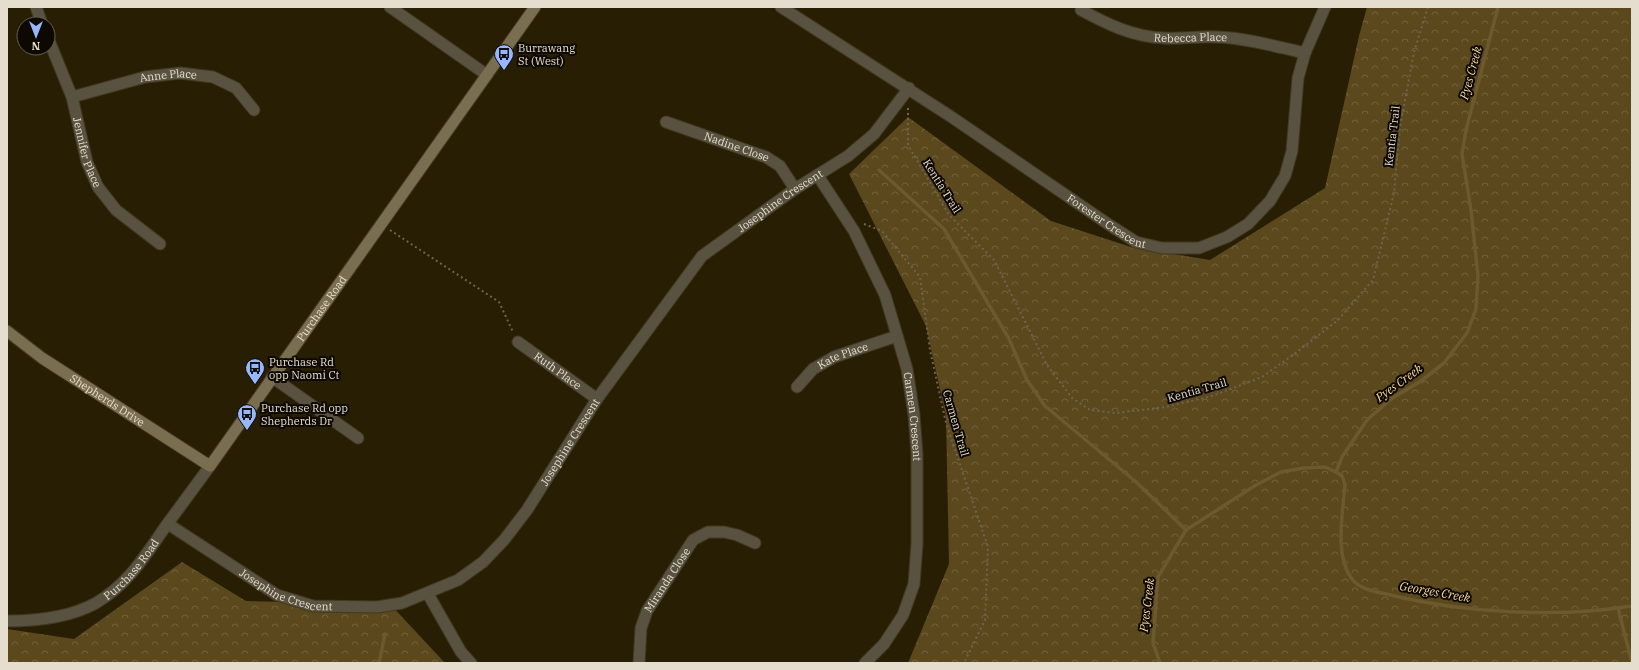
<svg xmlns="http://www.w3.org/2000/svg" width="1639" height="670" viewBox="0 0 1639 670" font-family="'IBM Plex Serif',serif">
<style>
.forest{fill:url(#forest-crowns)}
.lines{fill:none;stroke-linecap:round;stroke-linejoin:round}
.stream{stroke:#6c592e;stroke-width:3.5}
.minor-casing{stroke:#423920;stroke-width:13}
.secondary-casing{stroke:#423920;stroke-width:13}
.path{stroke:#6e654f;stroke-width:2;stroke-dasharray:2 3;stroke-linecap:butt}
.minor{stroke:#5a5240;stroke-width:11}
.secondary{stroke:#7a6e51;stroke-width:11}
.labels{text-anchor:middle;stroke-width:4;stroke-linejoin:round;paint-order:stroke}
.street-label{font-size:11px;fill:#e5decf;stroke:#0d0902}
.poi-label{font-size:11px;fill:#e5decf;stroke:#0d0902;text-anchor:start}
.water-label{font-size:12px;font-style:italic;fill:#ffdf99;stroke:#0d0902}
</style>
<defs>
<pattern id="forest-crowns" width="20" height="18" patternUnits="userSpaceOnUse"><rect width="20" height="18" fill="#5b481d"/><path d="M2 6a3 3 0 1 1 6 0M12 15a3 3 0 1 1 6 0" fill="none" stroke="#72623d"/></pattern>
</defs>
<rect width="100%" height="100%" fill="#281e04"/>
<path class="forest" d="M1367,7h265v656h-724l41,-99 -3,-148 -20,-90 -77,-152 59,-57 143,104 80,26 79,13 115,-72 34,-152z
M182,562l64,39 144,3 55,59h-438v-34l67,10z"/>
<g class="lines">
<path class="stream" d="M879,170l65,59 64,108 19,43 18,26 90,75 51,49
M1336,472l6,4 3,8c-2,28 -11,72 7,95 8,11 26,13 38,16 74,18 167,23 242,11
M1618,608l14,55
M379,663l6,-29
M1160,663l-7,-20 5,-66 28,-47 70,-45 25,-13 23,-4 21,-1 11,5 6,-15 25,-37 24,-21 30,-18 23,-18 23,-30 9,-24 2,-33 -7,-66 -9,-56 4,-24 32,-123"/>
<defs>
<g id="minor">
<path d="M36,7l6,17"/>
<path d="M390,7l97,68"/>
<path id="s1" d="M781,7l169,109 161,110 25,16 26,6h37l28,-11 21,-13 22,-23 15,-25 7,-25 6,-73 7,-25 20,-46"/>
<path id="s2" d="M1081,10c26,14 52,27 83,28 18,1 36,-2 54,-1 29,1 59,10 87,16"/>
<path id="s3" d="M48,38l24,59 15,65 11,25 18,23 44,34"/>
<path id="s4" d="M72,97l73,-20 35,-4 33,4 23,11 18,22"/>
<path id="s5" d="M666,122l100,35 14,9 15,23"/>
<path id="s6" d="M818,176l36,55 31,64 22,74 7,46 3,39v90l-3,40 -11,31 -19,29 -19,19"/>
<path id="s7" d="M518,342l79,57"/>
<path d="M272,377l86,61"/>
<path id="s8" d="M797,387l16,-18 21,-12 63,-21"/>
<path id="s9" d="M168,524l109,71 36,11 64,1 25,-4 56,-23 25,-18 21,-22 23,-30 70,-111 105,-143 93,-67 53,-33 26,-22 35,-46"/>
<path d="M428,594l33,58 10,11"/>
<path id="s10" d="M7,621c30,0 62,-3 89,-18 34,-20 50,-49 72,-80 14,-19 28,-38 42,-57"/>
<path id="s11" d="M639,663l2,-35 6,-17 46,-71 15,-8h16l13,3 18,8"/>
</g>
<g id="secondary">
<path id="s12" d="M7,331l35,27 168,108 325,-459"/>
</g>
</defs>
<use href="#minor" class="minor-casing"/>
<use href="#secondary" class="secondary-casing"/>
<path class="path" d="M908,108v37l41,70 45,45 53,105 25,33 18,12 25,3 51,-6 46,-11 50,-19 35,-25 41,-32 35,-40 21,-87 6,-66 14,-75 14,-45
M864,224l18,7 38,46 10,73 16,73 42,124 -3,73 -21,43
M390,230l109,72 14,30"/>
<use href="#minor" class="minor"/>
<use href="#secondary" class="secondary"/>
</g>
<defs>
<symbol id="bus-pin" viewBox="-11 -11 22 30"><path d="M0 17L-7.5 6A9.5 9.5 0 1 1 7.5 6Z" fill="#97b6fd" stroke="#0d0902"/><path d="M-5-6H5V4H4V6H2V4H-2V6H-4V4H-5ZM-3.5-4V0h7V-4ZM-3.5 1.2v1.5H-2V1.2ZM2 1.2v1.5H3.5V1.2Z" fill="#111"/></symbol>
</defs>
<g fill-rule="evenodd">
<use href="#bus-pin" x="493" y="43" width="22" height="30"/>
<use href="#bus-pin" x="244" y="357" width="22" height="30"/>
<use href="#bus-pin" x="236" y="403" width="22" height="30"/>
</g>
<g class="labels">
<g class="street-label">
<text dy="4" stroke="none"><textPath href="#s2" startOffset="115">Rebecca Place</textPath></text>
<text dy="4" stroke="none"><textPath href="#s4" startOffset="99">Anne Place</textPath></text>
<text transform="translate(1392 136) rotate(-83)" y="4">Kentia Trail</text>
<text dy="4" stroke="none"><textPath href="#s5" startOffset="75">Nadine Close</textPath></text>
<text dy="4" stroke="none"><textPath href="#s3" startOffset="121">Jennifer Place</textPath></text>
<text transform="translate(942 186) rotate(58)" y="4">Kentia Trail</text>
<text dy="4" stroke="none"><textPath href="#s9" startOffset="821">Josephine Crescent</textPath></text>
<text dy="4" stroke="none"><textPath href="#s1" startOffset="390">Forester Crescent</textPath></text>
<text dy="4" stroke="none"><textPath href="#s12" startOffset="437">Purchase Road</textPath></text>
<text dy="4" stroke="none"><textPath href="#s8" startOffset="57">Kate Place</textPath></text>
<text dy="4" stroke="none"><textPath href="#s7" startOffset="49">Ruth Place</textPath></text>
<text transform="translate(1197 390) rotate(-16)" y="4">Kentia Trail</text>
<text dy="4" stroke="none"><textPath href="#s12" startOffset="122">Shepherds Drive</textPath></text>
<text dy="4" stroke="none"><textPath href="#s6" startOffset="262">Carmen Crescent</textPath></text>
<text transform="translate(956 423) rotate(74)" y="4">Carmen Trail</text>
<text dy="4" stroke="none"><textPath href="#s9" startOffset="497">Josephine Crescent</textPath></text>
<text dy="4" stroke="none"><textPath href="#s10" startOffset="141">Purchase Road</textPath></text>
<text dy="4" stroke="none"><textPath href="#s11" startOffset="90">Miranda Close</textPath></text>
<text dy="4" stroke="none"><textPath href="#s9" startOffset="137">Josephine Crescent</textPath></text>
</g>
<g class="poi-label">
<text x="518" y="52">Burrawang<tspan x="518" dy="13">St (West)</tspan></text>
<text x="269" y="366">Purchase Rd<tspan x="269" dy="13">opp Naomi Ct</tspan></text>
<text x="261" y="412">Purchase Rd opp<tspan x="261" dy="13">Shepherds Dr</tspan></text>
</g>
<g class="water-label">
<text transform="translate(1471 73) rotate(-75)" y="4">Pyes Creek</text>
<text transform="translate(1399 383) rotate(-36)" y="4">Pyes Creek</text>
<text transform="translate(1435 592) rotate(10)" y="4">Georges Creek</text>
<text transform="translate(1147 605) rotate(-83)" y="4">Pyes Creek</text>
</g>
</g>
<rect width="1639" height="670" fill="none" stroke="#e5decf" stroke-width="16"/>
<g transform="translate(36 36) rotate(180)"><circle r="19" fill="#0d0902" stroke="#635e54"/>
<path d="M0-3L7 15L0 10L-7 15Z" fill="#97b6fd"/>
<text y="-6" font-size="11" font-weight="bold" text-anchor="middle" fill="#e5decf">N</text>
</g>
</svg>
